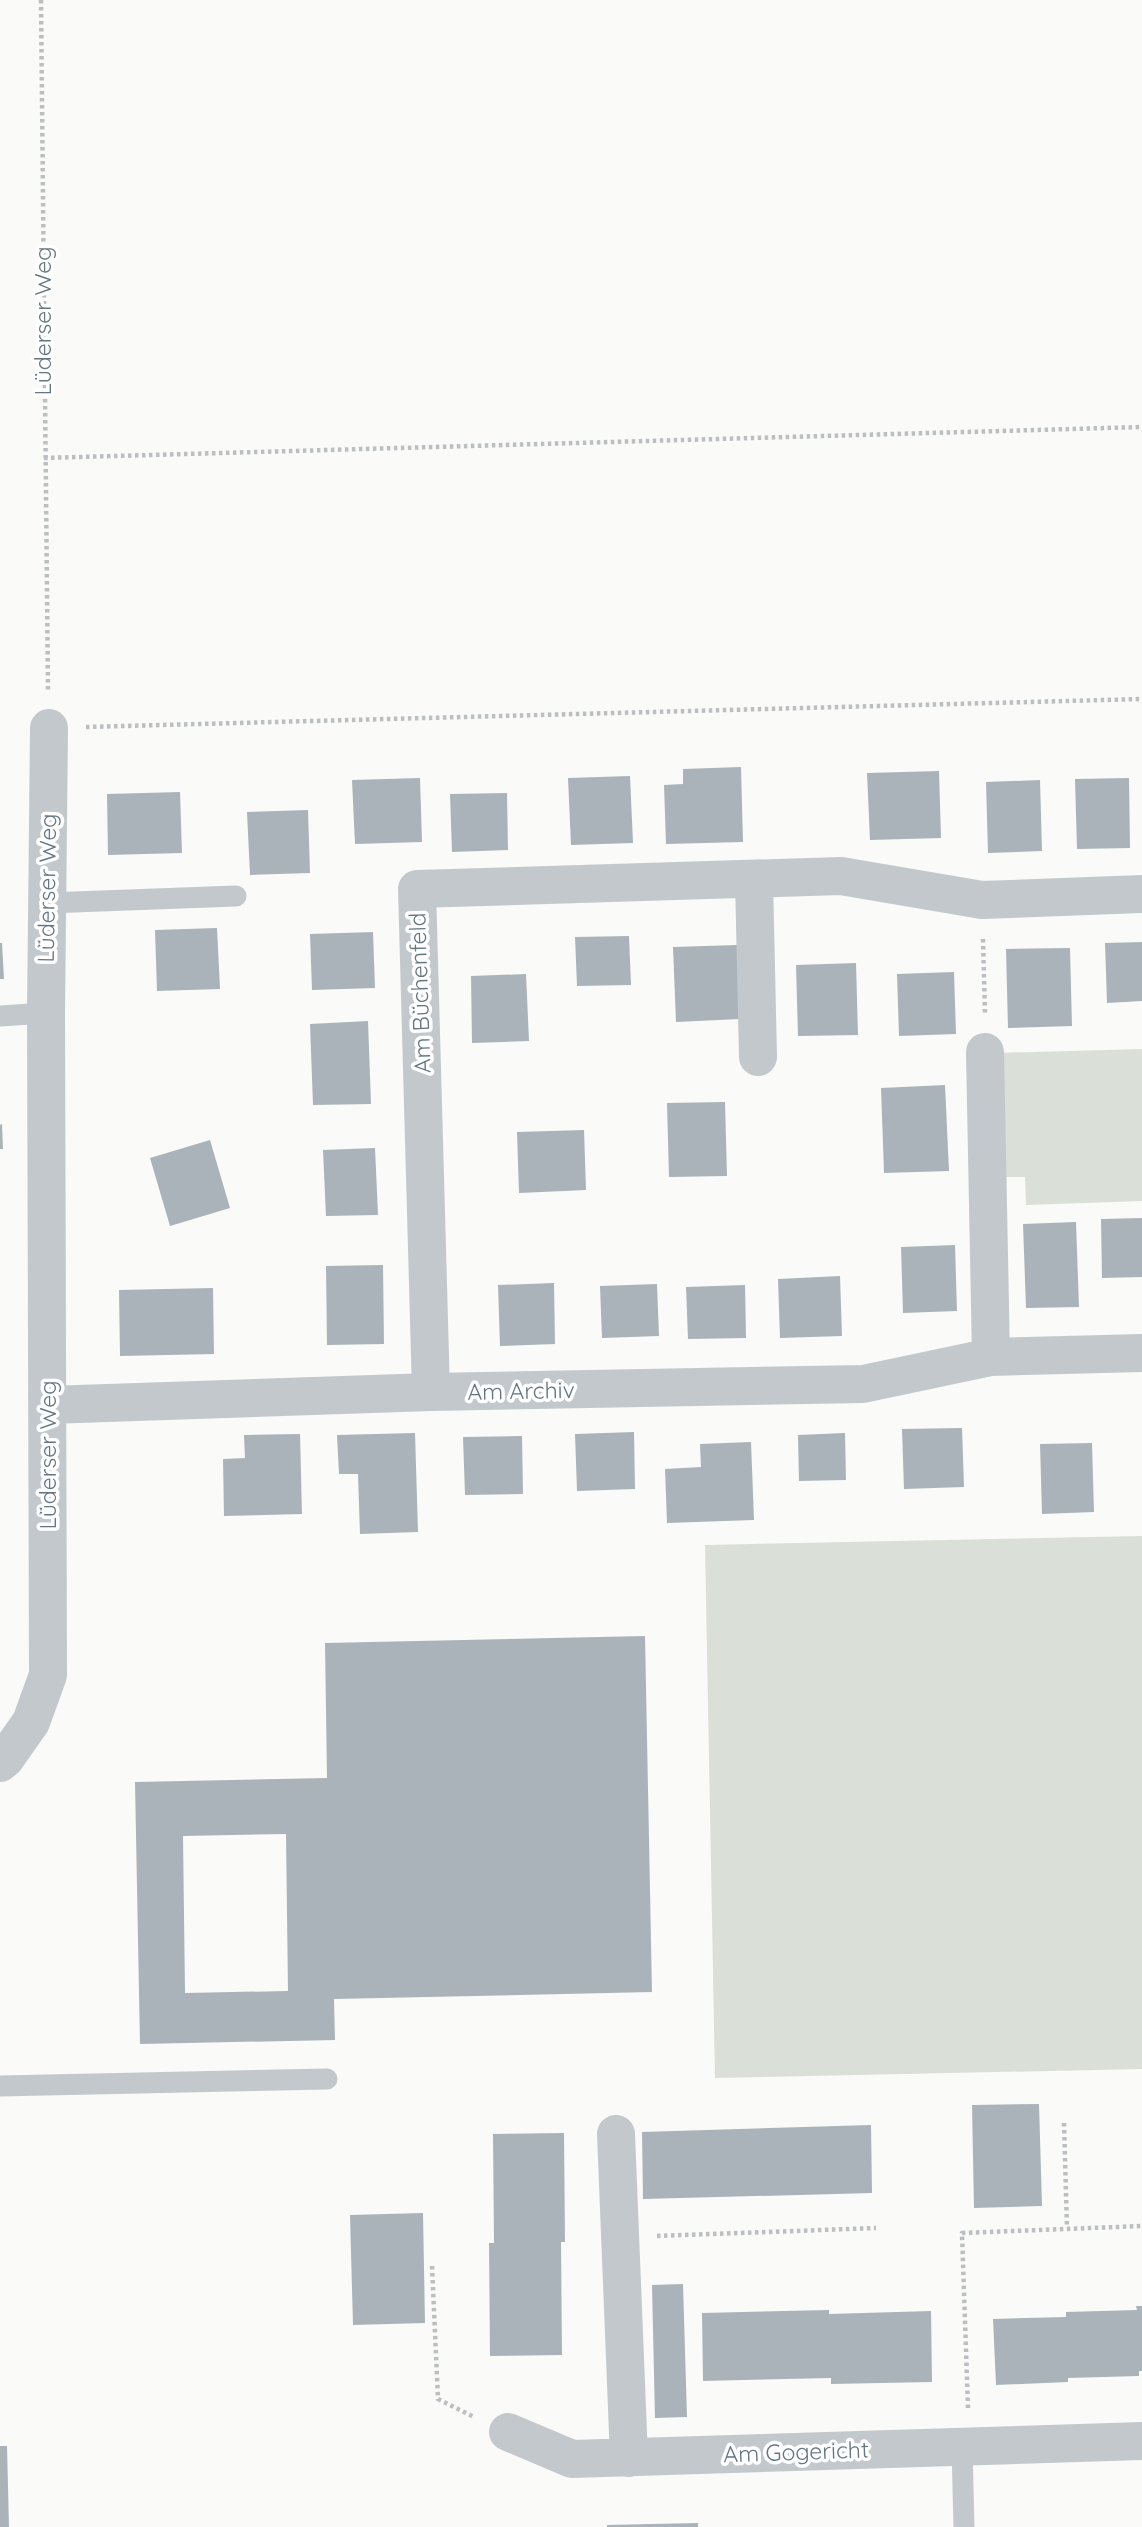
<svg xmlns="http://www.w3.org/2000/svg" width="1142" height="2527" viewBox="0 0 1142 2527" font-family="Quicksand,sans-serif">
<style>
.green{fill:#dadfd7}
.building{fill:#aab3b9;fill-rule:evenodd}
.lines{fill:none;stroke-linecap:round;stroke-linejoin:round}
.path{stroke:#bbbfc2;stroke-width:4.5;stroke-dasharray:3.5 3.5;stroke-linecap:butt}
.lane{stroke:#c3c8cc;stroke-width:21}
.street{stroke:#c3c8cc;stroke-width:38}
.labels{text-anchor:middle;stroke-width:7;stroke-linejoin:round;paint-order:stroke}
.street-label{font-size:23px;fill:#657683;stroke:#fff}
</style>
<rect width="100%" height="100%" fill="#fafaf8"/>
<path class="green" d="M1142,1049v152l-116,4 -1,-28h-29l-3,-124z
M1142,1536v533l-427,9 -10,-533z"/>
<path class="building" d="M741,767l2,75 -77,2 -2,-59 19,-1v-15z
M939,771l2,67 -71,2 -3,-67z
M630,776l3,67 -62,2 -3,-67z
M420,778l2,64 -67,2 -3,-64z
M1129,778l1,70 -53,1 -2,-70z
M1040,780l2,71 -54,2 -2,-71z
M180,792l2,61 -74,2 -1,-61z
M507,793l1,57 -56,2 -2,-58z
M308,810l2,63 -60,2 -3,-63z
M217,928l3,61 -63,2 -2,-61z
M373,932l2,56 -63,2 -2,-56z
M629,936l2,49 -54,1 -2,-49z
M1142,942v59l-35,2 -2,-60z
M0,943h2l2,36h-4z
M737,945l3,74 -64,3 -3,-75z
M1070,948l2,78 -64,2 -2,-79z
M856,963l2,72 -60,1 -2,-71z
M954,972l2,62 -57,2 -2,-62z
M526,974l3,67 -57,2 -1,-67z
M368,1021l3,83 -58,1 -3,-81z
M945,1085l4,86 -65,2 -3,-85z
M725,1102l2,74 -58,1 -2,-74z
M2,1124l1,25h-3v-24z
M584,1130l2,60 -67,3 -2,-61z
M210,1140l20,68 -60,18 -20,-68z
M375,1148l3,67 -52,1 -3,-66z
M1142,1218v59l-40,1 -1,-59z
M1076,1222l3,85 -53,1 -3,-84z
M955,1245l2,66 -54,2 -2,-66z
M383,1265l1,79 -57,1 -1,-79z
M840,1276l2,60 -62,2 -2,-59z
M554,1283l1,61 -55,2 -2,-61z
M657,1284l2,52 -57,2 -2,-52z
M745,1285l1,53 -58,1 -2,-52z
M213,1288l1,66 -94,2 -1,-66z
M962,1428l2,59 -60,2 -2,-60z
M634,1432l1,57 -58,2 -2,-57z
M415,1433l3,99 -58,2 -2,-60h-19l-2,-39z
M845,1433l1,47 -47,1 -1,-46z
M300,1434l2,80 -78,2 -1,-57 22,-1 -1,-23z
M522,1436l1,58 -58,1 -2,-58z
M751,1442l3,78 -87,3 -2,-54 36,-2 -1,-23z
M1092,1443l2,69 -52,2 -2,-70z
M645,1636l7,356 -318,7 1,41 -195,4 -5,-262 192,-4 -2,-135zM286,1834l2,157 -103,2 -2,-157z
M1039,2104l3,102 -68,2 -2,-103z
M871,2125l1,68 -229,6 -1,-67z
M564,2133l1,109h-4l1,113 -72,1 -1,-113h5l-1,-109z
M423,2213l2,110 -72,2 -3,-110z
M683,2284l4,133 -32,1 -3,-133z
M1136,2306h6v65h-3v5l-71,2v4l-72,3 -3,-66 73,-2v-5l71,-2z
M829,2310v4l102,-3 1,71 -101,2v-6l-128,3 -1,-68z
M0,2446h7l2,81h-9z
M698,2523v4h-91v-2z"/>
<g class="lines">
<path class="path" d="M41,0l7,690
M44,458l1098,-31
M86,727l1056,-28
M983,939l2,75
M1064,2123l3,105
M657,2236l219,-8
M432,2266l6,133 36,18
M968,2408l-6,-175 180,-7"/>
<path class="lane" d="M47,903l189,-7
M0,1016l46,-3
M0,2086l327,-7
M962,2447l2,80"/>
<path class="street" d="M754,879l4,178
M985,1052l6,305
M431,1392l-14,-503 424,-13 141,24 160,-6
M48,1405l383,-13 432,-8 128,-27 151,-4
M0,1763l5,-4 26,-37 17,-47 -2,-662 3,-285
M616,2134l13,324
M508,2432l64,27 570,-18"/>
</g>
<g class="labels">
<g class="street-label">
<text transform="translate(43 321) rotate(-90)" y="8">Lüderser Weg</text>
<text transform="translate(47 888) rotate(-89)" y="8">Lüderser Weg</text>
<text transform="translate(420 993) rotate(-92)" y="8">Am Büchenfeld</text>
<text transform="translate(521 1391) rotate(-1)" y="8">Am Archiv</text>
<text transform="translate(48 1455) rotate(-90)" y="8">Lüderser Weg</text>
<text transform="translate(796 2452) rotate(-2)" y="8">Am Gogericht</text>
</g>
</g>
</svg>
